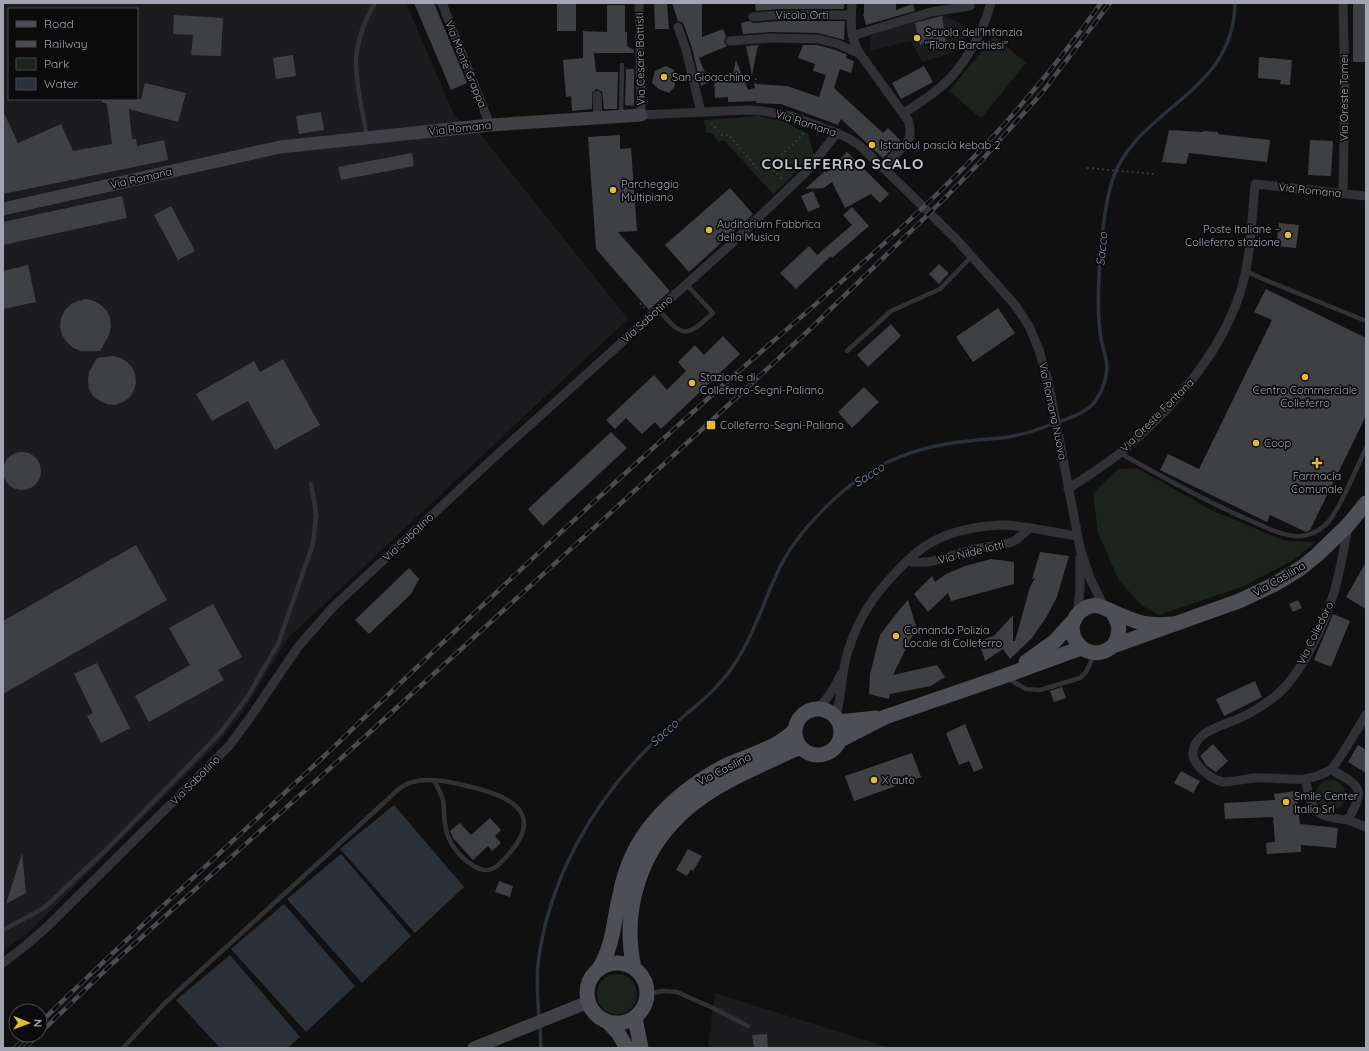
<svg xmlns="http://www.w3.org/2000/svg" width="1369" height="1051" viewBox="0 0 1369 1051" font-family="Quicksand,sans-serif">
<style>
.built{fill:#1c1c1e;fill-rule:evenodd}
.green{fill:#1d241e}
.water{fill:#2b3139}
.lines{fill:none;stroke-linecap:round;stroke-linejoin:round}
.stream{stroke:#2b3139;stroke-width:3.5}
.building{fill:#3f4044}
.path{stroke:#38393d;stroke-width:2;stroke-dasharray:2 3;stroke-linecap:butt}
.lane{stroke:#313236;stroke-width:4.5}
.street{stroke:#313236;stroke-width:9}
.secondary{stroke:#404146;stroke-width:13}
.primary{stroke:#4e4f55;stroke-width:15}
.rail-casing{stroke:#4b4c51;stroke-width:4.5}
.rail{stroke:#0b0b0c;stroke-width:3;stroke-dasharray:9;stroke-linecap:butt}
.poi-dot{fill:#e4ba36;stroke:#0b0b0c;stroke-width:1.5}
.labels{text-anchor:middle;stroke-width:3.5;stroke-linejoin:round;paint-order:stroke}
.street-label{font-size:11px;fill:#a2a5b1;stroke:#0b0b0c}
.poi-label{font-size:11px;fill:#a2a5b1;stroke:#0b0b0c;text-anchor:start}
.water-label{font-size:12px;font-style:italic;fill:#7b90ab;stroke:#0b0b0c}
.district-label{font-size:15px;font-weight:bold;letter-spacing:1px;fill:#c3c5ce;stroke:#0b0b0c}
</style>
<rect width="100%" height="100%" fill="#101011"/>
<path class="built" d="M3,3h403l49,114 26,18 147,184 -340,319 -47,77 -26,31 -183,183 -29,22zM9,9h128v90h-128z
M942,15l16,7 8,6 -3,17 -8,7 -33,10 -11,-21 -41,10v-15l44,-15z
M715,993l175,55h-182z"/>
<path class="green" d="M994,36l32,27 -45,55 -32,-27z
M757,116l26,5 25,13 6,21 -41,39 -48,-53h-7l-6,-8h-6l-2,-13z
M1137,468l74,42 74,31 30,1 -20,17 -51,27 -85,29 -18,-10 -22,-25 -21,-47 -5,-40 25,-24z
M1316 795a15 15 0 1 1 30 0a15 15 0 1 1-30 0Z
M597 994a20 20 0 1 1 40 0a20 20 0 1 1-40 0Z"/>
<path class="water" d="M394,805l70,82 -49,46 -75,-84z
M341,854l70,82 -49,47 -75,-84z
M284,904l71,82 -49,46 -75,-83z
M230,955l70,82 -12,11h-68l-44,-48z"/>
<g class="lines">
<path class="stream" d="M539,1018c-1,-18 -3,-36 -1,-54 10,-83 54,-161 113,-219 27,-27 61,-47 83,-80 20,-30 30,-65 46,-98 18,-36 62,-81 98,-100 27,-15 60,-23 91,-26 13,-2 27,-2 40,-4 16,-3 31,-8 46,-14 12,-4 26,-8 36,-17 9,-9 15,-24 16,-37 0,-9 -3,-18 -5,-26 -2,-7 -2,-14 -3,-20 -2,-32 1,-64 4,-95 2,-16 4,-31 9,-47 24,-74 122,-86 123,-178
M540,1024l1,24"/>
</g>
<path class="building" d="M414,3h20l33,80 -16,7z
M557,3h19v28h-19z
M654,3h13l2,26h-14z
M672,3l30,1v33l21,-8 3,7 -2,6 3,4 -28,12 10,24 -8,4 -9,-38 -8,-23 -2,-3 -4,-1z
M755,3h89v6h-64l-24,2z
M864,3h32v7l17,-6 2,7 -49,14 -3,-11h1z
M1353,3h13v58l-1,1h-12z
M607,5h18v27h2v14l7,4v3h-40l2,19h22l-1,37h-13l-2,-17 -3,-2 -3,-1 -4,4v16l-20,2 -1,-15 -5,1 -3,-37 20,-2v-27l24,1z
M174,15l49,3 -2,38 -30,-1 2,-20 -20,-1z
M942,16l5,31 -14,3v-11l-13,6 -5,-22z
M749,21l4,2 27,-2h65l-1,19 -26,-7 -47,-1 -28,2 -2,-11z
M758,45l-6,30 -6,-29z
M803,45h14l19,5 11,5 -1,3 8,3 -3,12 -11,-4 -6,19 49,45 5,-5 13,13 -18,17 -42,-39 -3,6 -57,-21 -25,-1v-2l-28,1v-5l-13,1 -1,-23 19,-1 3,-14 12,30 7,-2 -1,-4 33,2 32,11 7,-22 -13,-4 2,-7 -17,-6z
M293,55l3,21 -20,3 -3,-21z
M1259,57l33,3 -2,25 -10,-1 1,-4 -23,-2z
M666,66l8,4 1,16 -6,7 -10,-4 -7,-6 3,-12z
M924,66l9,16 -32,17 -9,-16z
M626,69h8v37l-9,-1z
M145,83l41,10 -8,29 -49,-13 3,30h4l1,7 27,-6 4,20 -165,34v-83l15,32 43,-19 12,27 39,-7 -5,-40 -5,-2v-3h39z
M321,112l3,18 -25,4 -3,-18z
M1169,130l34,2v-1l15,1v2l52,6 -3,22 -78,-9 -3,11 -24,-2z
M620,135v14l11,-1 6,83 -19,1 52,59 -21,19 -53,-61 -8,-112z
M1310,140l23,1 -2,35 -23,-1z
M847,152l42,42 -9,9 -9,-9 -26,14 -13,-26 -8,6 -19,1 20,-18 1,2z
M412,153l2,13 -73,14 -3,-13z
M730,188l23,26 -64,58 -24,-27z
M813,191l7,16 -12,5 -7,-16z
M122,196l5,22 -124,27v-23z
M171,206l24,45 -17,9 -24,-45z
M852,207l17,19 -37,32 -1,-2 -35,33 -16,-16 29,-27 8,9 35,-30 -9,-10z
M1279,223l20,2 -3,23 -20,-2z
M939,264l10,9 -10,11 -10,-10z
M28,265l8,37 -33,7v-38z
M1266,289l100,49v78l-56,114 -4,2 -36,-17 -3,7 -107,-52 8,-16 31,15 73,-149 -18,-8z
M86,299l8,2 7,4 6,6 3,7 1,9 -2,8 -9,16h-19l-8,-3 -6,-6 -5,-7 -2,-8 1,-9 4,-8 6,-6 7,-3z
M998,308l17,25 -42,29 -17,-25z
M891,324l10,12 -33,31 -11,-12z
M723,336l17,18 -79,75 -6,-7 -13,12 -16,-16 -11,11 -9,-9 48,-45 13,15 19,-19 -8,-9 17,-17 9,10z
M113,356l8,2 6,4 5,5 3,7 1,8 -2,8 -4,7 -7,5 -8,3 -8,-1 -7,-3 -7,-5 -4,-7 -1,-9 1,-8 8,-14z
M283,359l37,66 -45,25 -27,-49 -36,20 -16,-27 58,-33 6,11z
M864,387l15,15 -27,26 -14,-16z
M611,432l16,16 -84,78 -15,-17z
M3 471a19 19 0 1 1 38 0a19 19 0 1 1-38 0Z
M136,545l31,55 -164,94v-73z
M1040,552l29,4 -12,41 -10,19 -15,22 -22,21 -7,-10 -18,12 -6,-20 15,-5 19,-21v26h2l15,-54 5,-9 -3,1z
M991,559l23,3v22l-63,17 -3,-8 -20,19 -14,-18 18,-18 3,6 11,-8 19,-8z
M1366,562v47l-20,-12z
M409,568l10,11 -8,15 -42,40 -14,-14z
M908,600l9,30 -6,8 -18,37 44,-10 8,12 -14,9 -41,8 -1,5 -20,-5 1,-20 10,-39 20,-26z
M1298,600l4,8 -9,4 -4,-8z
M213,604l29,53 -24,13 6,10 -75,42 -14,-26 55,-31 -21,-37z
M1333,614l17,7 -19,46 -17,-7z
M97,663l33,65 -29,15 -14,-27 6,-3 -19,-39z
M1255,681l7,16 -38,19 -8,-17z
M1062,687l4,11 -12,4 -4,-11z
M965,724l18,44 -9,4 -5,-11 -10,4 -13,-32z
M1213,744l15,17 -12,11 -9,-6 -7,-10z
M1358,745l8,5v23l-18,-11z
M912,753l9,24 -67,24 -9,-25z
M1181,771l19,10 -7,12 -19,-10z
M1296,791l4,33 38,4 -2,20 -35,-3v7l-34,2 -1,-11 9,-1 -2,-25 -48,2 -1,-16 51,-3 -1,-6z
M490,818l11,12 -6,6 6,7 -9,8 -4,-5 -15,14 -20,-22 -3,-7 10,-8 11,12z
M688,849l14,7 -9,15 -2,-2 -4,7 -11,-6z
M22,853l4,40 -20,11z
M499,881l14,5 -3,11 -15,-5z
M767,1034l1,14h-14l-2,-13z"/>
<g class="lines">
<path class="path" d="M755,100l1,-25
M711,123l11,12h7l28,33 13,-2 35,-34
M770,166l13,14
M1087,168l68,6
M640,303l4,5"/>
<path class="lane" d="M621,116l1,-51
M367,137c-4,-23 -12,-56 -11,-79 2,-19 9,-39 19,-55
M1246,271l17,8 103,42
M658,309c24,28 27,30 55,4l-27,-29
M847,351l44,-40 49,-22 32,-33
M1120,453c42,24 85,48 129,67 15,6 30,15 46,16 11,1 19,-2 28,-9 15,-11 34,-61 43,-79
M1007,678l19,11 14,1 40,-12 6,-6 8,-17
M3,930l41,-22 63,-59 97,-99 16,-17 28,-37 30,-52 35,-100 3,-28 -2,-16 -3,-16
M648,994l14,-3 15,1 36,16 35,18
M123,1048l41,-44 224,-205c7,-7 15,-15 25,-17 17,-5 37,0 54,4 55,12 80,34 30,80 -8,6 -15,5 -23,0 -15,-9 -27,-24 -29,-42 -1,-8 -1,-16 -2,-24 -2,-7 -6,-14 -9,-20"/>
<path class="street" d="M442,3l48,122
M639,3l2,112 106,-5 15,1 29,5 46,17 13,6 9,6 43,41 56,55 57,64 14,21 10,24 10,35 31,163 10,30 14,29
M852,3c-1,21 -3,32 8,51l48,66c3,8 3,16 -1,23l-24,24
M753,17l27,-2h71
M678,27l8,23 15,62
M852,36l79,-24 39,-6
M730,41l41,-3 47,1 20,5 22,10
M597,95l1,22
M903,114c13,-9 26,-17 38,-27 24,-21 41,-53 50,-84
M1343,193l2,-109 -2,-81
M1068,489c18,-12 36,-23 52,-36 53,-45 104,-101 123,-170 8,-31 9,-66 12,-99l111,12
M1348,526c-3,17 -6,34 -10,51 -8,36 -32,91 -60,117 -11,9 -23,17 -36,23 -16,8 -47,13 -49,35 -2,12 19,28 30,30 10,0 20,-3 30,-4 17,-1 34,2 51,1 8,-1 19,-5 26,-9 5,-2 31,-47 36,-55
M907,561c29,5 43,-7 69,-12 12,-3 25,-3 36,-7 7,-3 12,-9 17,-14
M1077,615l3,-26v-31
M816,708c9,-3 21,-25 25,-34
M836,717c6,-22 5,-44 12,-66 11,-35 26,-56 51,-82 10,-10 20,-20 33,-27 20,-11 47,-16 70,-17 24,0 52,8 76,11
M1305,779c8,33 7,37 43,41 17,-31 14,-33 -16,-50
M1348,820l18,7
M3,963l22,-17 23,-20 181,-180 20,-27 49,-72 35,-40 167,-155 230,-207 75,-72 32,-40"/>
<path class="secondary" d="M3,209l277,-62 210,-22 151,-10
M474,1048l114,-46"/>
<path class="primary" d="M1111,611c10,12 10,23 2,35
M1172,624c-10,1 -20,1 -30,-1 -10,-3 -20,-7 -29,-11 -10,-5 -18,-10 -29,-3 -29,18 1,60 29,37l126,-45 36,-17 26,-16 16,-13 31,-30 18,-22
M1026,662l29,-21 20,-22
M795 732a23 23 0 1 1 46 0a23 23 0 1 1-46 0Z
M839,722l37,-4
M840,740l45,-23 111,-38 85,-31
M587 993a30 30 0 1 1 60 0a30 30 0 1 1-60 0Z
M634,968c-13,-59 7,-121 54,-160 21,-18 45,-30 71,-42 13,-6 27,-13 41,-19
M598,970c16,-24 15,-48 22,-75 5,-27 16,-52 34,-73 20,-24 44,-42 71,-56 23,-11 52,-17 70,-36
M635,1018l6,30
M608,1022l10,11 9,15"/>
<defs>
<path id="rail" d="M40,1023c92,-90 187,-176 281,-264 59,-56 117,-113 177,-168 61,-58 123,-114 185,-170 84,-77 173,-148 254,-227 61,-59 115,-122 164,-191
M40,1033l73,-70 234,-210 363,-331 98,-91 136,-132 38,-39 59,-66 69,-91
M15,1048l13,-13
M25,1048l13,-13"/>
</defs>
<use href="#rail" class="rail-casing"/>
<use href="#rail" class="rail"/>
</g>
<g class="poi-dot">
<circle cx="917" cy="38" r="4"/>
<circle cx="664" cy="77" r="4"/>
<circle cx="872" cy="145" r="4"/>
<circle cx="613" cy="190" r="4"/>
<circle cx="709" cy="230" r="4"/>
<circle cx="1288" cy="235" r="4"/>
<circle cx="1305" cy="377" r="4"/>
<circle cx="692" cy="383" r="4"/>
<rect x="706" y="420" width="10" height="10" rx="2"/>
<circle cx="1256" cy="443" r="4"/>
<path d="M1315 457h4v4h4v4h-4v4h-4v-4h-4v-4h4z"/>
<circle cx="896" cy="636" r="4"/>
<circle cx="874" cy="780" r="4"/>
<circle cx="1286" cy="802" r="4"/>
</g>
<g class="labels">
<g class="street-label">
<text x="802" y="19">Vicolo Orti</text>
<text transform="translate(640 59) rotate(-91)" y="4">Via Cesare Battisti</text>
<text transform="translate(466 64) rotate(68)" y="4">Via Monte Grappa</text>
<text transform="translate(1344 98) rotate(-90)" y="4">Via Oreste Tomei</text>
<text transform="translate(806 123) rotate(18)" y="4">Via Romana</text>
<text transform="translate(460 128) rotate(-6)" y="4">Via Romana</text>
<text transform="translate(141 178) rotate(-13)" y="4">Via Romana</text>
<text transform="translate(1310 190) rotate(6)" y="4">Via Romana</text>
<text transform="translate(647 319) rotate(-42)" y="4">Via Sabotino</text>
<text transform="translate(1053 411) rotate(78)" y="4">Via Romana Nuova</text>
<text transform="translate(1157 415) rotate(-45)" y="4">Via Oreste Fontana</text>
<text transform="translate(408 537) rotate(-43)" y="4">Via Sabotino</text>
<text transform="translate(971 552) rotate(-14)" y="4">Via Nilde Iotti</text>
<text transform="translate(1279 579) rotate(-30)" y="4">Via Casilina</text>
<text transform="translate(1315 633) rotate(-64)" y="4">Via Colledoro</text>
<text transform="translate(724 769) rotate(-27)" y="4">Via Casilina</text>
<text transform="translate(195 780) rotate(-45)" y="4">Via Sabotino</text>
</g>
<g class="poi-label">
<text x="925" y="36">Scuola dell'Infanzia<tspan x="925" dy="13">"Flora Barchiesi"</tspan></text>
<text x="672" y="81">San Gioacchino</text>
<text x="880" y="149">Istanbul pascià kebab 2</text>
<text x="621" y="188">Parcheggio<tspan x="621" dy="13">Multipiano</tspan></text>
<text x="717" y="228">Auditorium Fabbrica<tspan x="717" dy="13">della Musica</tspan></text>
<text x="1280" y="233" text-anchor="end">Poste Italiane –<tspan x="1280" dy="13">Colleferro stazione</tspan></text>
<text x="700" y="381">Stazione di<tspan x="700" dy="13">Colleferro-Segni-Paliano</tspan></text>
<text x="1305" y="394" text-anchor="middle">Centro Commerciale<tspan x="1305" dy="13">Colleferro</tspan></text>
<text x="720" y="429">Colleferro-Segni-Paliano</text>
<text x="1264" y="447">Coop</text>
<text x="1317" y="480" text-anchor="middle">Farmacia<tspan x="1317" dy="13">Comunale</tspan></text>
<text x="904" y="634">Comando Polizia<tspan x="904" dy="13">Locale di Colleferro</tspan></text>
<text x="882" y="784">X auto</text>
<text x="1294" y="800">Smile Center<tspan x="1294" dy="13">Italia Srl</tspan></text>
</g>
<g class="water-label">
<text transform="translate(1102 249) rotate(-85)" y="4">Sacco</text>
<text transform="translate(869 475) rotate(-33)" y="4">Sacco</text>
<text transform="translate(664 733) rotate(-42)" y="4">Sacco</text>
</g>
<g class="district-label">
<text x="843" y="169">COLLEFERRO SCALO</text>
</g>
</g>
<rect width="1369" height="1051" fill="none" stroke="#a2a5b1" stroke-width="8"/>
<rect x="8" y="8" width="130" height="92" fill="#0b0b0c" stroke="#47494e"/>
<rect x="16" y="21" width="20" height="6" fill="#4e4f55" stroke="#47494e"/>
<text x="44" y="28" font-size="12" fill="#a2a5b1">Road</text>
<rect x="16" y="41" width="20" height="6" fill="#4b4c51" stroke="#47494e"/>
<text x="44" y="48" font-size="12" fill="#a2a5b1">Railway</text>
<rect x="16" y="58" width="20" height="12" fill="#1d241e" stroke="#47494e"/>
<text x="44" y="68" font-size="12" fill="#a2a5b1">Park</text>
<rect x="16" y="78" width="20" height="12" fill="#2b3139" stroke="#47494e"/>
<text x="44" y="88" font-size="12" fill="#a2a5b1">Water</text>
<g transform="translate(28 1023) rotate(91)"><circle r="19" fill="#0b0b0c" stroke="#47494e"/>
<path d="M0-3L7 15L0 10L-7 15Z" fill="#e4ba36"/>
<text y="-6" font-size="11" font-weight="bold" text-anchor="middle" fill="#a2a5b1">N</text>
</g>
</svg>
